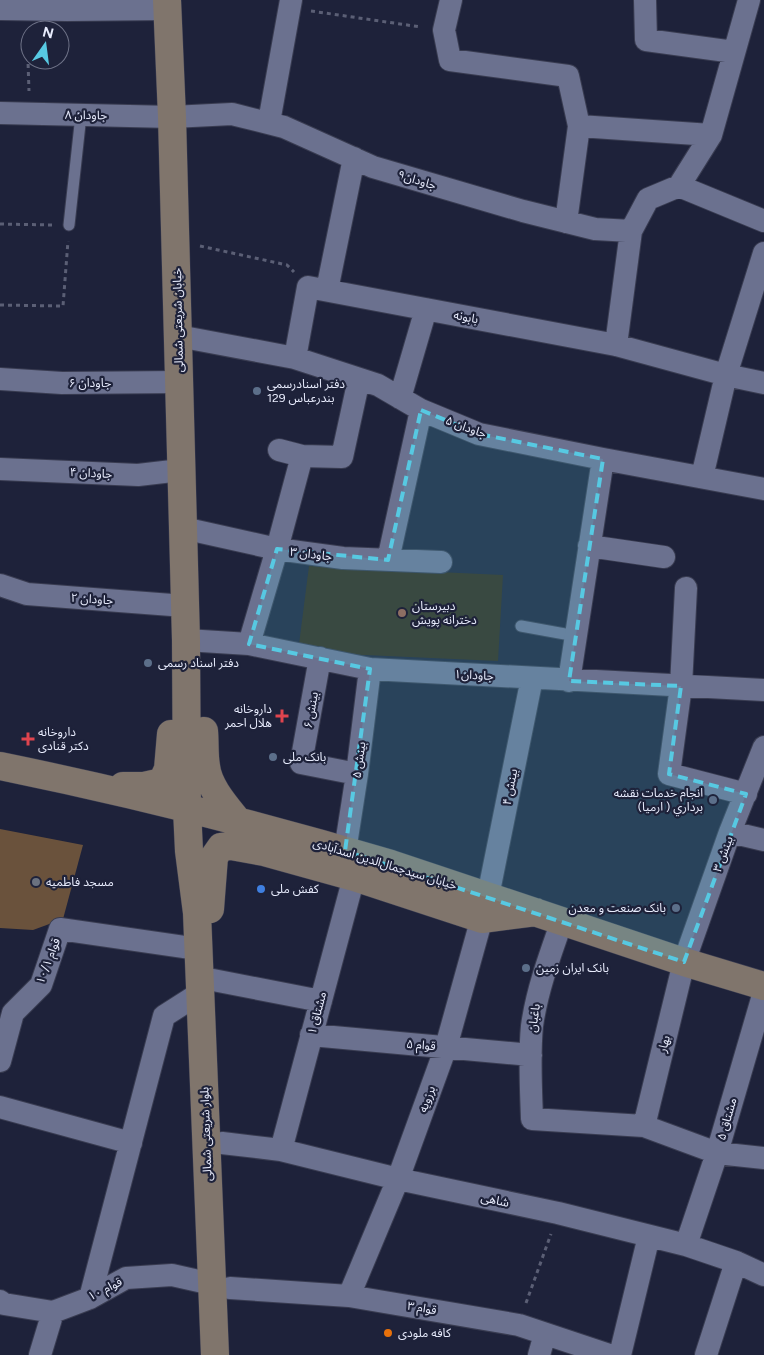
<svg xmlns="http://www.w3.org/2000/svg" width="764" height="1355" viewBox="0 0 764 1355" font-family="Figtree,'Noto Sans Arabic',sans-serif">
<style>
.education{fill:#332a1a}
.building{fill:#6a523c}
.lines{fill:none;stroke-linecap:round;stroke-linejoin:round}
.lane-casing{stroke:#393c51;stroke-width:13}
.street-casing{stroke:#393c51;stroke-width:24}
.secondary-casing{stroke:#393c51;stroke-width:29}
.path{stroke:#5b5f75;stroke-width:3;stroke-dasharray:4 4;stroke-linecap:butt}
.lane{stroke:#6b718f;stroke-width:11}
.street{stroke:#6b718f;stroke-width:22}
.secondary{stroke:#80756c;stroke-width:28}
.marked{fill:#57c9e2;fill-opacity:0.2;stroke:#57c9e2;stroke-width:4;stroke-dasharray:10 6;stroke-linejoin:round}
.service-dot{fill:#5c6f8a;stroke:#1e223a;stroke-width:2}
.education-dot{fill:#8d6e63;stroke:#1e223a;stroke-width:2}
.health-dot{fill:#e0444e;stroke:#1e223a;stroke-width:2}
.worship-dot{fill:#6b7280;stroke:#1e223a;stroke-width:2}
.shop-dot{fill:#3f7fe0;stroke:#1e223a;stroke-width:2}
.food-dot{fill:#e8710a;stroke:#1e223a;stroke-width:2}
.labels{text-anchor:middle;stroke-width:4.5;stroke-linejoin:round;paint-order:stroke}
.street-label{font-size:12px;fill:#e8ecfd;stroke:#1e223a}
.poi-label{font-size:12px;fill:#e8ecfd;stroke:#1e223a;text-anchor:start}
</style>
<rect width="100%" height="100%" fill="#1e223a"/>
<path class="education" d="M309,566l194,9 -5,86 -200,-9z"/>
<path class="building" d="M0,829l83,16 -20,74 -30,11 -33,-2z"/>
<g class="lines">
<defs>
<path id="lane" d="M69,225l12,-110
M521,626l55,10"/>
<path id="street" d="M451,0l-7,30 6,30 118,16 11,50 -13,96
M645,0l1,40 88,12
M0,9l67,1 100,-1
M0,113l172,4 60,-3 52,13 89,40 150,44 72,18 36,2 17,-32 31,-13 85,35
M269,122l22,-122
M579,126l132,9
M679,186l32,-51 38,-135
M327,290l27,-132
M178,336l117,22 83,27 43,25 58,24 124,25 161,30
M616,345l15,-114
M295,358l13,-71 308,58 110,30 38,8
M0,379l62,4 117,-1
M400,398l26,-89
M279,450l23,6 40,1 17,-78
M0,469l138,6 43,-5
M702,477l24,-102 38,-122
M183,528l94,21 66,9 98,4
M589,546l75,11
M388,560l33,-150
M0,585l27,9 158,12
M686,588l-5,98 -12,88 77,20
M186,640l63,4 121,25 394,21
M249,644l28,-95 25,-93
M320,658l-19,105 56,11
M569,681l34,-222
M730,832l34,8
M345,851l12,-77 13,-105
M562,921c-12,34 -25,69 -30,105 -3,30 -1,62 0,93l112,7 73,27 47,5
M213,980l108,21
M311,1035l220,20
M0,1061l13,-48 28,-28 19,-56 138,20
M0,1107l131,36
M644,1126l40,-164 46,-130 34,-85
M222,1143l59,7 117,29 160,34 128,32 50,17 28,13
M281,1150l73,-273
M686,1245l31,-92 47,-161
M230,1288l119,8 170,29 90,30
M349,1296l49,-117 48,-132 42,-151 44,-218
M90,1298l74,-282 36,-23
M0,1301l4,3 49,8 37,-14 36,-20 46,-3 40,9
M40,1355l13,-43
M539,1355l6,-21
M620,1355l29,-119
M706,1355l30,-93"/>
<path id="secondary" d="M167,0l5,117 14,523 1,169 2,42 8,62 18,442
M204,731c1,11 0,24 2,35 2,20 19,39 31,54
M0,766c132,27 263,60 391,98l293,98 80,24
M123,786h21l18,-4 6,-13 3,-35
M210,909l4,-52 7,-10 10,-1 33,6 90,25 128,42 54,-7"/>
</defs>
<use href="#lane" class="lane-casing"/>
<use href="#street" class="street-casing"/>
<use href="#secondary" class="secondary-casing"/>
<path class="path" d="M311,11l110,16
M27,32l2,59
M0,224l52,1
M200,246l87,19 7,7
M0,305l63,1 5,-65
M526,1303l25,-69"/>
<use href="#lane" class="lane"/>
<use href="#street" class="street"/>
<use href="#secondary" class="secondary"/>
</g>
<path class="marked" d="M421,410l58,24 124,25 -34,222 112,5 -12,88 77,20 -62,168 -339,-111 25,-182 -121,-25 28,-95 111,11z"/>
<g class="service-dot">
<circle cx="257" cy="391" r="5"/>
<circle cx="148" cy="663" r="5"/>
<circle cx="273" cy="757" r="5"/>
<circle cx="713" cy="800" r="5"/>
<circle cx="676" cy="908" r="5"/>
<circle cx="526" cy="968" r="5"/>
</g>
<circle class="education-dot" cx="402" cy="613" r="5"/>
<g class="health-dot">
<path d="M279.5 708.5h5v5h5v5h-5v5h-5v-5h-5v-5h5z"/>
<path d="M25.5 731.5h5v5h5v5h-5v5h-5v-5h-5v-5h5z"/>
</g>
<circle class="worship-dot" cx="36" cy="882" r="5"/>
<circle class="shop-dot" cx="261" cy="889" r="5"/>
<circle class="food-dot" cx="388" cy="1333" r="5"/>
<g class="labels">
<g class="street-label">
<text transform="translate(86 115) rotate(1)" y="4">جاودان ۸</text>
<text transform="translate(417 180) rotate(17)" y="4">جاودان۹</text>
<text transform="translate(466 317) rotate(11)" y="4">بابونه</text>
<text transform="translate(178 320) rotate(-91)" y="4">خیابان شریعتی شمالی</text>
<text x="90" y="387">جاودان ۶</text>
<text transform="translate(466 427) rotate(20)" y="4">جاودان ۵</text>
<text transform="translate(91 473) rotate(3)" y="4">جاودان ۴</text>
<text transform="translate(311 554) rotate(7)" y="4">جاودان ۳</text>
<text transform="translate(92 599) rotate(4)" y="4">جاودان ۲</text>
<text transform="translate(474 675) rotate(3)" y="4">جاودان۱</text>
<text transform="translate(311 710) rotate(-80)" y="4">بینش ۶</text>
<text transform="translate(359 760) rotate(-82)" y="4">بینش ۵</text>
<text transform="translate(510 787) rotate(-79)" y="4">بینش ۴</text>
<text transform="translate(723 854) rotate(-70)" y="4">بینش ۳</text>
<text transform="translate(385 864) rotate(17)" y="4">خیابان سیدجمال‌الدین اسدآبادی</text>
<text transform="translate(48 961) rotate(-69)" y="4">قوام ۱۰/۱</text>
<text transform="translate(317 1013) rotate(-75)" y="4">مشتاق ۱</text>
<text transform="translate(534 1018) rotate(-82)" y="4">باغبان</text>
<text transform="translate(664 1044) rotate(-76)" y="4">بهار</text>
<text transform="translate(421 1045) rotate(5)" y="4">قوام ۵</text>
<text transform="translate(427 1099) rotate(-70)" y="4">برزویه</text>
<text transform="translate(727 1119) rotate(-74)" y="4">مشتاق ۵</text>
<text transform="translate(206 1134) rotate(-92)" y="4">بلوار شریعتی شمالی</text>
<text transform="translate(495 1200) rotate(12)" y="4">شاهی</text>
<text transform="translate(105 1289) rotate(-27)" y="4">قوام ۱۰</text>
<text transform="translate(422 1308) rotate(10)" y="4">قوام ۳</text>
</g>
<g class="poi-label">
<text x="267" y="388">دفتر اسنادرسمی<tspan x="267" dy="14">129 بندرعباس</tspan></text>
<text x="412" y="610">دبیرستان<tspan x="412" dy="14">دخترانه پویش</tspan></text>
<text x="158" y="667">دفتر اسناد رسمی</text>
<text x="272" y="713" text-anchor="end">داروخانه<tspan x="272" dy="14">هلال احمر</tspan></text>
<text x="38" y="736">داروخانه<tspan x="38" dy="14">دکتر قنادی</tspan></text>
<text x="283" y="761">بانک ملی</text>
<text x="703" y="797" text-anchor="end">انجام خدمات نقشه<tspan x="703" dy="14">برداري ( ارميا)</tspan></text>
<text x="46" y="886">مسجد فاطمیه</text>
<text x="271" y="893">کفش ملی</text>
<text x="666" y="912" text-anchor="end">بانک صنعت و معدن</text>
<text x="536" y="972">بانک ایران زمین</text>
<text x="398" y="1337">کافه ملودی</text>
</g>
</g>
<g transform="translate(45 45) rotate(14)"><circle r="24" fill="#1e223a" stroke="#6f7388"/>
<path d="M0-4L9 19L0 12L-9 19Z" fill="#57c9e2"/>
<text y="-8" font-size="14" font-weight="bold" text-anchor="middle" fill="#e8ecfd">N</text>
</g>
</svg>
